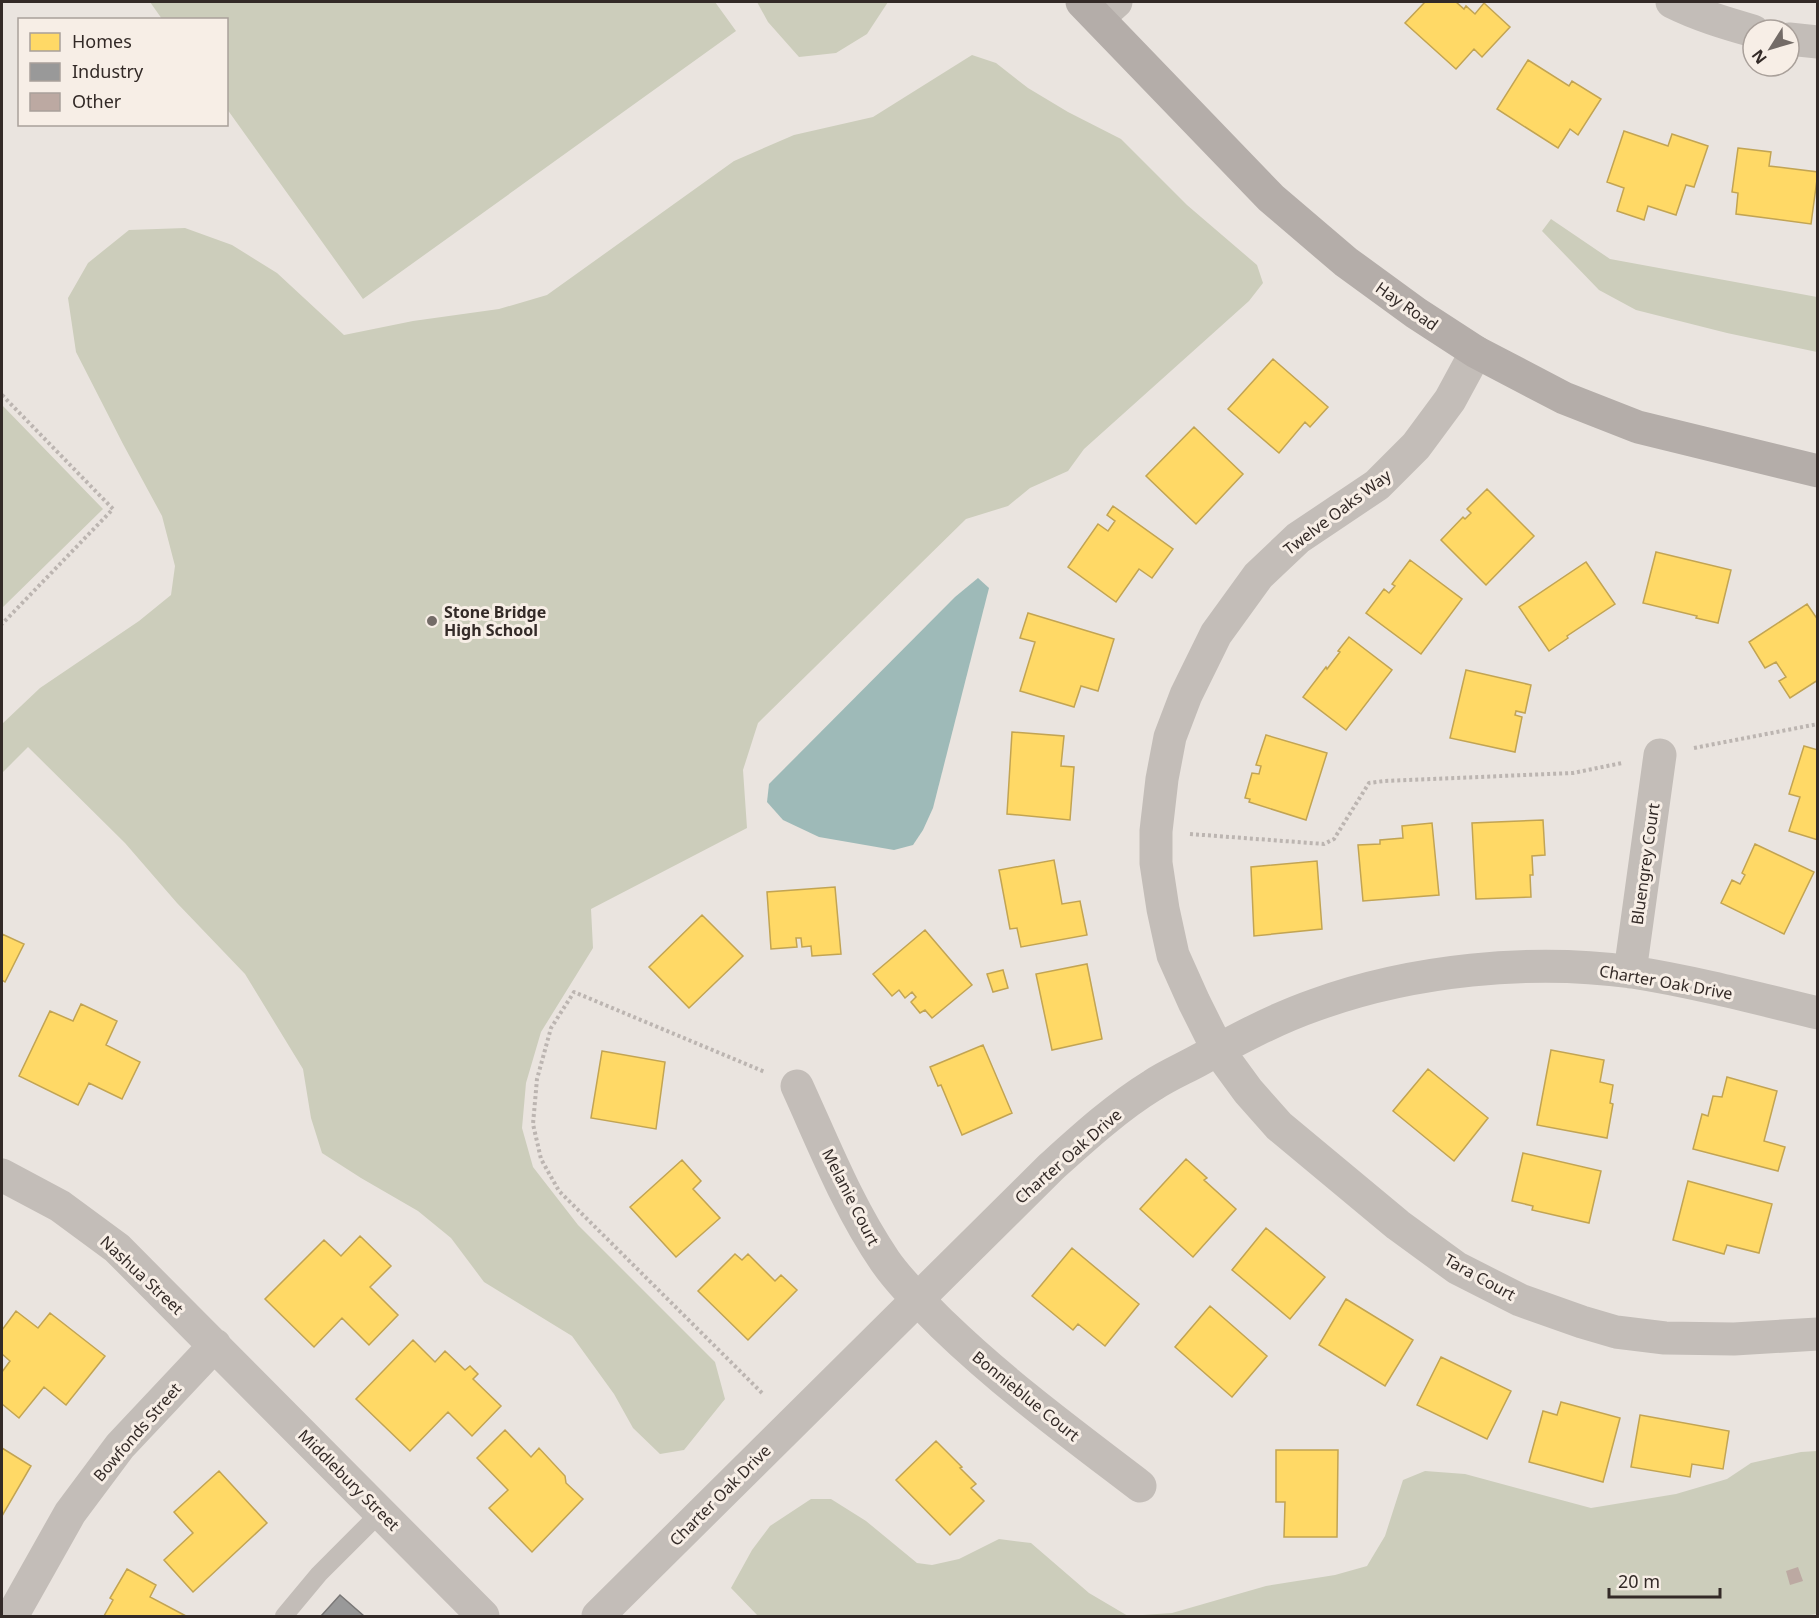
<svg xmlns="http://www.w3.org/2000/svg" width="1819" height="1618" viewBox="0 0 1819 1618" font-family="'Noto Sans',sans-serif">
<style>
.green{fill:#cccdbb}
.water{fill:#9ebab8}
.homes{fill:#ffd966;stroke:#c2a453;stroke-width:1.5}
.industry{fill:#999;stroke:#7a7877;stroke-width:1.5}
.building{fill:#bca9a2}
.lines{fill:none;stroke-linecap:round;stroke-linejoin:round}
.path{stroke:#bcb5b1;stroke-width:4;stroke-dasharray:3 3;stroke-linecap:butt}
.lane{stroke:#c3bdb8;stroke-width:18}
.street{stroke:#c3bdb8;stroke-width:33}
.secondary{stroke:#b4ada9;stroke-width:33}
.poi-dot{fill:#736b67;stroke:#f7eee6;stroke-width:2}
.labels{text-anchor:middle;stroke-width:6;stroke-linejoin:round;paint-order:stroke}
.street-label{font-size:16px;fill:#332a27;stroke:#f7eee6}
.poi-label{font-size:16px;font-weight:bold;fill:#332a27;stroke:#f7eee6;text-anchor:start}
</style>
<rect width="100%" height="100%" fill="#eae4df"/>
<path class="green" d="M150,2h565l21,29 -373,268 -136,-190 -1,-89 -64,-1z
M757,2h131l-21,32 -31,19 -37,4 -31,-35z
M972,55l24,8 32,25 40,24 53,27 66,66 70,60 6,18 -14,18 -165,148 -16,22 -38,17 -22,18 -42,13 -208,204 -15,47 4,58 -156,81 2,39 -52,84 -15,51 -4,45 11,39 45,58 137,137 10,37 -41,51 -24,4 -27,-26 -19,-34 -42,-58 -88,-54 -33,-44 -33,-27 -57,-33 -39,-25 -11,-35 -8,-49 -58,-95 -68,-71 -52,-60 -97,-96 -26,26v-49l38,-36 99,-67 32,-26 4,-29 -13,-50 -39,-72 -47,-92 -8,-54 20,-35 41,-33 56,-2 47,17 45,28 67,62 69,-14 86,-12 48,-14 187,-134 60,-26 79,-18z
M1551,219l59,40 207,38v55l-90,-19 -91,-23 -37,-20 -57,-59z
M2,405l101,104 -101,99z
M1817,1451v163l-14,2h-1045l-27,-28 21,-38 18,-24 41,-27h20l35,22 51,42 15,2 27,-6 40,-20 32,4 58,50 39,23 44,-3 94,-27 69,-11 32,-9 18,-30 18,-56 22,-9 40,3 126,34 85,-14 51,-15 24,-16 50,-11z"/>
<path class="water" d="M978,578l11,10 -56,220 -10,22 -10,15 -19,5 -75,-13 -36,-17 -16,-18 2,-18 186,-187z"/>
<path class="homes" d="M1425,2h31l8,7 2,-3 9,8 9,-11 26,24 -28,30 -8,-8 -18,20 -51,-46z
M1528,60l41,26 3,-5 29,18 -23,36 -8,-6 -12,19 -61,-39z
M1624,131l44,15 4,-12 36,12 -14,41 -8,-2 -10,30 -28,-9 -4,14 -27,-9 7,-23 -17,-6z
M1738,148l33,4 -2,14 49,6 -7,52 -75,-10 2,-21 -6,-1z
M1273,359l55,48 -18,20 -5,-5 -26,31 -51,-44z
M1194,427l49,47 -47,50 -50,-48z
M1487,489l47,47 -48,49 -45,-45 22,-23 2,2 6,-6 -4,-4z
M1113,506l60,43 -21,29 -13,-9 -23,33 -48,-35 30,-43 10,7 7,-10 -8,-6z
M1656,552l75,18 -13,53 -22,-5 1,-2 -54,-13z
M1410,560l52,39 -41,55 -55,-41 18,-24 5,4 6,-7 -3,-2z
M1586,562l29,42 -48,32 1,2 -19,13 -30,-44z
M1807,604l11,16v60l-28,18 -11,-17 7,-4 -10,-15 -11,6 -16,-26z
M1028,613l86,26 -16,52 -17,-5 -7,21 -54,-16 15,-49 -15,-4z
M1349,637l43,33 -46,60 -43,-33 23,-30 1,2 13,-17 -2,-1z
M1466,670l65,15 -6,28 -9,-2 -1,4 7,2 -7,35 -65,-14z
M1012,732l52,4 -3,30 13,1 -4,53 -63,-6z
M1266,735l61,18 -21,67 -57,-18 1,-3 -5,-1 7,-25 7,1 2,-8 -5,-1z
M1804,746l14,4v90l-29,-9 11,-34 -11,-3z
M1543,820l2,35 -13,1 1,19h-3l1,22 -55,2 -4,-76z
M1432,823l7,72 -76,6 -5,-56 22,-1v-4l23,-2 -1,-12z
M1755,844l59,28 -30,62 -63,-31 11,-23 8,4 5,-9 -3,-2z
M1054,860l8,44 18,-3 7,34 -66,12 -4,-19 -7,1 -11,-59z
M1317,861l5,68 -68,7 -3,-69z
M835,887l6,67 -29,2 -1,-10 -9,1 -1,-9h-5l1,9 -26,2 -4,-57z
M702,915l41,41 -54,52 -40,-41z
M925,930l47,55 -40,33 -7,-8 -5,3 -9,-11 5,-5 -4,-5 -7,6 -6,-8 -7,6 -19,-22z
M2,934l22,10 -19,38 -3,-2z
M1087,964l15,75 -50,11 -16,-76z
M1003,970l5,18 -15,4 -6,-18z
M81,1004l36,17 -11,24 34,17 -18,37 -33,-16 -11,22 -59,-29 31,-65 23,10z
M983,1045l29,68 -50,22 -21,-50 -3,1 -8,-19z
M1551,1050l53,10 -4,22 13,3 -3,18 3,1 -6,34 -70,-13z
M602,1051l63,11 -9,67 -65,-11z
M1428,1069l60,49 -34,43 -61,-50z
M1727,1077l50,14 -13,50 21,6 -7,24 -85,-22 9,-35 6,2 5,-20 9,1z
M1523,1153l78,18 -12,52 -57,-13 1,-4 -21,-5z
M1186,1159l21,19 -3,2 32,29 -43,48 -53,-48z
M682,1160l19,21 -8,8 27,29 -44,39 -46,-50z
M1688,1181l84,23 -13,49 -32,-8 -3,9 -51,-14z
M1266,1228l59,49 -35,42 -58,-49z
M360,1236l31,30 -21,21 28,28 -29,30 -27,-27 -28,29 -49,-48 59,-59 17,16z
M1072,1248l67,56 -34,42 -27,-22 -5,6 -41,-34z
M735,1254l7,6 6,-6 27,27 6,-6 16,15 -49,50 -50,-49z
M1346,1299l67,41 -28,46 -66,-41z
M1210,1306l57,50 -35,41 -57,-50z
M16,1311l22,17 12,-15 55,43 -39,49 -22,-18 -25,31 -17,-14v-32l8,-11 -8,-7v-24z
M413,1340l22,22 10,-11 20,19 5,-4 8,8 -5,5 28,27 -29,30 -24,-24 -38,39 -54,-52z
M1441,1357l70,34 -24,48 -70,-34z
M1561,1402l59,16 -17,64 -74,-20 14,-51 14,4z
M1640,1415l89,16 -6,38 -31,-5 -2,13 -59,-10z
M505,1430l26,27 8,-9 26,28 1,7 17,16 -51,53 -43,-44 19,-18 -31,-32z
M936,1441l26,26 -2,1 16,16 -5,4 13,13 -34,34 -54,-55z
M2,1448l29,18 -29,50z
M1276,1450h62l-1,87h-53l1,-35h-9z
M219,1471l48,52 -74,69 -29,-32 29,-27 -19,-21z
M127,1569l29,16 -6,12 36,19h-82l9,-16 -3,-2z"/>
<path class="industry" d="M340,1595l24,21h-43z"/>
<path class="building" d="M1798,1567l5,14 -13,4 -4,-14z"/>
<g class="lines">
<path class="path" d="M2,395l111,114 -111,115
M1694,748l124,-24
M1190,834l134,10 10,-5 35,-56 15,-2 189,-8 49,-10
M762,1393l-203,-202 -18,-32 -8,-35 4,-45 14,-51 23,-36 191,80"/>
<path class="lane" d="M284,1616l35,-42 62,-62"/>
<path class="street" d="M1672,2c26,13 53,21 81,29
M1098,18l18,-16
M1789,39l29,3
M1476,352l-26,48 -34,46 -39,39 -79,53 -40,38 -42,58 -30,61 -16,42 -8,42 -6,52v32l7,46 10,46 21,47 24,48 30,41 31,35 119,99 59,43 63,32 62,22 34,10 49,6 69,1 84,-5
M1630,972l30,-217
M797,1086c27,59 51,121 88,175 16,23 38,44 58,64 61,59 129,109 197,161
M2,1175l58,31 57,42 366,368
M12,1616l58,-103 50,-67 95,-101
M598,1616l453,-449c31,-28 66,-60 102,-82 15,-10 32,-17 48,-26 37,-20 74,-40 114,-54 96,-35 215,-47 317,-33 63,10 124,26 186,41"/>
<path class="secondary" d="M1082,2l189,196 75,64 70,51 60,39 88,46 74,29 180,44"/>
</g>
<circle class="poi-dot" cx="432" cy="621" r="6"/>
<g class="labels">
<g class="street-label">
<text transform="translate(1407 306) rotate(35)" y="6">Hay Road</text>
<text transform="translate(1337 512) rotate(-37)" y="6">Twelve Oaks Way</text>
<text transform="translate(1645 864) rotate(-82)" y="6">Bluengrey Court</text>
<text transform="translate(1666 982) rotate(10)" y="6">Charter Oak Drive</text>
<text transform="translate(1068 1156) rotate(-41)" y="6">Charter Oak Drive</text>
<text transform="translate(851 1197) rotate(63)" y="6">Melanie Court</text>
<text transform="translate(142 1275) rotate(43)" y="6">Nashua Street</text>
<text transform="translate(1480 1277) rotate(29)" y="6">Tara Court</text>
<text transform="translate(1026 1396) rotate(39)" y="6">Bonnieblue Court</text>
<text transform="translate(137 1432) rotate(-49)" y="6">Bowfonds Street</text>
<text transform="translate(349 1480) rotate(45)" y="6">Middlebury Street</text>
<text transform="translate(720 1495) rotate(-45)" y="6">Charter Oak Drive</text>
</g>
<g class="poi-label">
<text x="444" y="618">Stone Bridge<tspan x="444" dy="18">High School</tspan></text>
</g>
</g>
<rect width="1819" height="1618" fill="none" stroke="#332a27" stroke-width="6"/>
<rect x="18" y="18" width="210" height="108" fill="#f7eee6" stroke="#a9a09a" stroke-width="1.5"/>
<rect x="30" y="33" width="30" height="18" fill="#ffd966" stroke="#a9a09a" stroke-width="1.5"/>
<text x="72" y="48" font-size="18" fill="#332a27">Homes</text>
<rect x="30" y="63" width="30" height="18" fill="#999999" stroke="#a9a09a" stroke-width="1.5"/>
<text x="72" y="78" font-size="18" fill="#332a27">Industry</text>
<rect x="30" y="93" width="30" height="18" fill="#bca9a2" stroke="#a9a09a" stroke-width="1.5"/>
<text x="72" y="108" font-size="18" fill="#332a27">Other</text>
<g transform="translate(1771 48) rotate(233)"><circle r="28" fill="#f7eee6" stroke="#a9a09a" stroke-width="1.5"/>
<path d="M0-4.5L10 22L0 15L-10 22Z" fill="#736b67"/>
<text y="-9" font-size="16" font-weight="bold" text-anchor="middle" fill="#332a27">N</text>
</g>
<path d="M1609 1588v9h111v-9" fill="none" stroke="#332a27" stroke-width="3"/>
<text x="1618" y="1588" font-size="18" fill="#332a27" stroke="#f7eee6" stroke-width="4.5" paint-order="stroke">20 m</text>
</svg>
